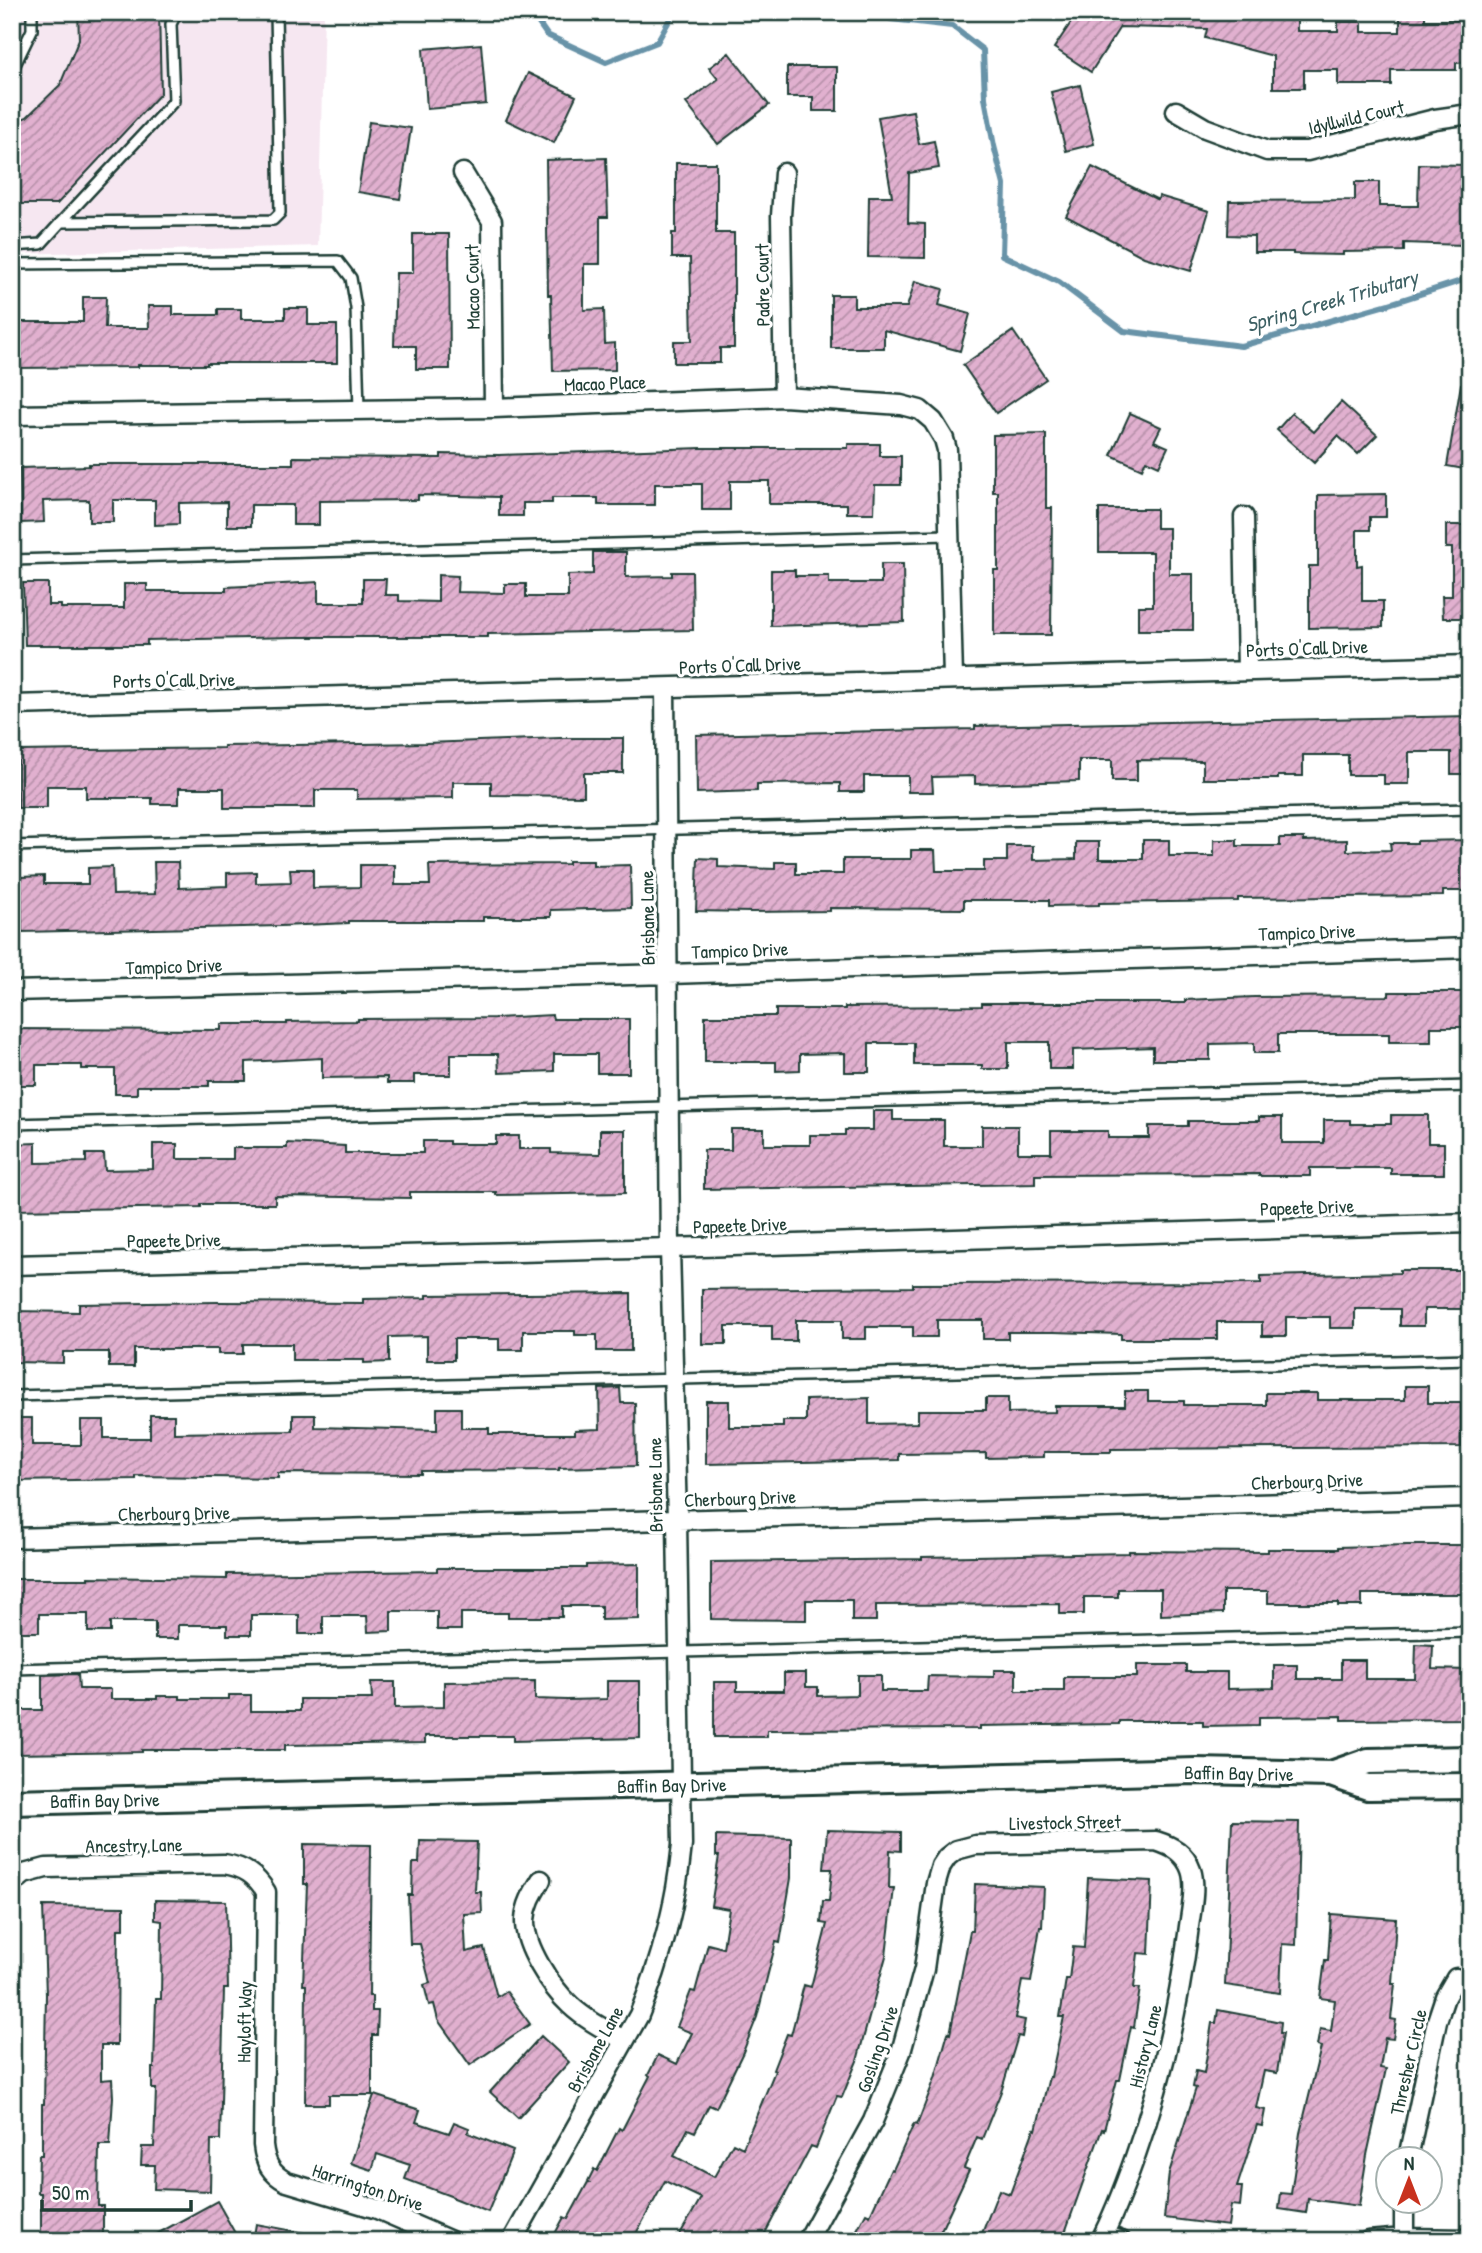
<svg xmlns="http://www.w3.org/2000/svg" width="1482" height="2253" viewBox="0 0 1482 2253" font-family="'Patrick Hand',sans-serif">
<style>
.built{fill:#f6e7f1}
.lines{fill:none;stroke-linecap:round;stroke-linejoin:round}
.stream{stroke:#6893a8;stroke-width:6}
.building{fill:url(#building-hatch);stroke:#1f3d34;stroke-width:2}
.lane-casing{stroke:#1f3d34;stroke-width:14}
.street-casing{stroke:#1f3d34;stroke-width:23}
.secondary-casing{stroke:#1f3d34;stroke-width:30}
.lane{stroke:#fff;stroke-width:9}
.street{stroke:#fff;stroke-width:18}
.secondary{stroke:#fff;stroke-width:24}
.labels{text-anchor:middle;stroke-width:6;stroke-linejoin:round;paint-order:stroke}
.street-label{font-size:19px;fill:#1f3d34;stroke:#fff}
.water-label{font-size:21px;font-style:italic;fill:#3e6164;stroke:#fff}
</style>
<defs>
<pattern id="building-hatch" width="6" height="6" patternUnits="userSpaceOnUse" patternTransform="scale(1.75)"><rect width="6" height="6" fill="#e1b0cf"/><path d="M-1 1l2-2M0 6l6-6M5 7l2-2" fill="none" stroke="#b690a9"/></pattern>
</defs>
<rect width="100%" height="100%" fill="#fff"/>
<filter id="ink" filterUnits="userSpaceOnUse"><feTurbulence type="fractalNoise" baseFrequency=".0143" numOctaves="2"/><feDisplacementMap in="SourceGraphic" scale="14" xChannelSelector="R" yChannelSelector="G"/><feConvolveMatrix kernelMatrix="1 2 1 2 8 2 1 2 1" color-interpolation-filters="sRGB"/></filter>
<g filter="url(#ink)">
<path class="built" d="M12,12h312l-6,234 -306,8z"/>
<g class="lines">
<path class="stream" d="M531,12l16,23 59,27 51,-20 17,-30
M878,12l13,7 61,7 31,24 2,48 9,48 10,39 -2,70 57,27 65,49 117,15 148,-42 81,-26"/>
</g>
<path class="building" d="M78,12h81l2,81 -104,111h-45v-81l15,-6 33,-32 19,-46z
M1078,12h219v19h41v-9h24v10h38v-18h25v6h45v42l-14,1v7h-65v15h-53v-15h-34v18h-31v-32l-68,-18 2,-9 -87,-2 -29,45 -37,-24z
M481,44l5,60 -59,5 -4,-60z
M729,53l40,52 -51,39 -32,-41 32,-24 -9,-11z
M787,67h50v44h-24v-14h-26z
M528,73l48,23 -22,47 -48,-23z
M1080,85l14,59 -28,7 -15,-59z
M913,111l6,33 15,-3 5,27 -30,5 -1,50 17,1v34l-57,-1 1,-61h23l-14,-79z
M369,122l42,6 -11,71 -42,-7z
M606,158l2,59h-8v47h-16v46l20,-1 1,35 10,-1v27l-62,1 -2,-76h-3l-2,-135z
M676,163h40v70h18v115h-14v15h-46v-22h18l-2,-83h-18v-25h4z
M1419,164l46,1 -2,80 -59,-2v8l-61,1v3l-50,-1v-2h-39v-16l-26,-1 1,-34 126,-1v-18h24v24h39z
M1092,167l66,33 1,-4 50,15 -18,60 -47,-14 -78,-41z
M413,234h36l1,135h-34v-23h-22l2,-73h17z
M915,281l28,8 -4,16 31,9 -10,37 -76,-21v18h-53v-53h23v12h53z
M83,297h23l-1,31h44l-1,-22h25v9h45v-6h23v10h44v-11h23v17h29v38h-130v2h-69v2l-124,1v-46h69z
M1013,331l33,48 -50,34 -33,-48z
M1461,384l9,1v85l-23,-4z
M1341,402l36,33 -19,19 -20,-18 -24,27 -37,-33 15,-17 22,19z
M1130,413l31,14 -7,14 14,6 -9,19 -13,-6 -4,9 -31,-14z
M1046,434v74h6l-1,127h-57v-65h4v-78h-5v-57z
M848,444h32v12h21v29h-26l-1,28h-27v-9h-78v-23h-39v29h-28v-26h-47v21h-57v-7h-46v5h-29v13h-24v-19l-81,-2v5l-99,1v24h-26v-20h-42v21h-24v-24l-48,1v21l-24,1v-25h-42v22h-24v-22l-46,1 1,21 -23,1 -1,-55 69,-2v-2h204v-7l148,1v-4l58,1 203,-7h146z
M1386,494v23h-16v13h-13v36l5,-1v36h21v26l-74,1v-62h9v-71z
M1099,509h57v19h13v46h24v56h-55v-24h15v-54h-54z
M1446,525h24v93h-27l-1,-22h10v-48h-6z
M593,552h33v25l46,-1v-4h20l1,58 -205,4v3h-193l-148,3v5h-122l-2,-62h25v22h13v3h63v-24h23v7h79v-4l92,-5v21h45v-24h23l-1,16h14v6l39,1v-27l20,1 -1,16 48,1v-9h21v13h42v-22l25,-1z
M881,564h22l1,58 -133,4v-56h24v6h34v7h52z
M1470,716v58h-19v-22h-42v32h-25v-9h-36v-20h-45v21h-25v3h-75v-18l-66,-1v21h-25v-21h-33v21l-104,3v-8l-43,1 1,15h-25v-16h-44v16h-24v-9l-83,1v7l-60,2 -1,-58 279,-6v-3z
M560,738h63v35h-39v23l-93,-1v-13h-38v16l-96,1v-9h-42v18h-91v-20h-45v16h-27v-6h-66v-12h-39v22h-29v-57l206,-3v-2l202,-3z
M1280,838h24v3l43,-1v11l44,-1 -1,-7h27v-2l53,-1v51h-27v5l-205,2v3l-139,2v2l-50,1v-6h-85v9l-134,-1v3l-79,1 -55,-1 2,-53 20,1v8l57,2v-7h21v12h47v-15h68v-9h24l1,21h48v-10h23v-15h26v14l43,-1v-17h23v17h44v-19h26v16h45v-16h23v6h43z
M568,861h25v5l37,-1 1,43 -80,2v7h-68v4h-134v2l-68,3 -259,6 -1,-55 23,-1v8h44v-16l24,-1 1,28 42,-1 -1,-32h24l1,26 48,-2v-13l29,-1v11l35,-1 -1,-13h23v19l47,-1v-22h35v20h35l-1,-20 139,-1z
M1389,992h81v35h-39v15h-42v-8h-111v19h-24v-10l-44,1v16h-57v-13l-80,3v19h-24v-27h-41v27h-26v-4h-68v-22h-45v29h-24v-19l-45,1v16l-24,1v-9h-71v-46h71v-7h69v-2l137,-1v-3h203v-3l69,-3 135,-1z
M552,1015l1,4h76v54h-32v-19h-43v17l-55,2 -1,-19h-47v21h-37v8h-27v-6l-65,1v-20l-76,4v19h-37v5h-72v8h-22v-25h-33v-4h-46v20h-23l-1,-56 209,1v-6h66v-2l71,-1v-2l139,-1z
M873,1111h20v9h51v26h38v-20h36v27h33v-22h57v7h41v-12h39v-5h71v-4h23v26h42v-23h26v4h41v-9h37v28h16v31h-53v-6h-81v8h-51v-2l-224,1v9l-331,5v-39h27v-21h33v16h46v-10h35v-5h28z
M600,1130h25v63l-129,2v-3h-86v6l-135,-2v8h-74v3l-189,3v-66l24,-1v20l50,-1v-8h18l1,16 48,-1v-25h24v15h56v-11h54v-5l58,3v7h78v-12h26v3h47v-8h23v13h32v4l49,1z
M1400,1270h70v39h-46v17h-24v-17h-45v19h-25v-11h-44v19h-24v-14h-45v17h-96v-5l-67,-2h-46v7h-25v-19h-46v17h-24v-10h-47v12h-24v-19h-46v21h-24v-15h-46v18h-24v-55l211,-2v-3l348,-1v-7l139,-3z
M631,1293v58h-34v-16h-22v-4h-52v19h-24v-11h-45v21h-27v-24l-38,1v25l-25,1v-3h-72v-16h-49v10h-25v-5h-84v18h-25v-15h-46v11l-51,-1v-51l67,1v-8l139,-2 145,1v-4l64,-1v-3z
M1405,1386h23v17h33v44l-350,2v3h-67v5l-58,1v-5l-87,1v6l-193,4v-63h23v26h54v-6h23v-21l63,-2v26l49,-1v-13h68v-12h22v15l47,-1v-6h70v-15h23v10h36v4h82v-12h51v7h88z
M620,1388l1,15h14l1,63 -77,2v2l-138,1v3l-143,-1v5l-142,-2v3l-124,2v-63h20v27h49v-25h23v18h46v-23h24v18l119,-2v-16h22v12l122,3v-22h24v20h28v6h86v-4l25,-1 -1,-40z
M1407,1545h58v49h-103v12h-24v-3h-70v-12h-45v22l-62,2v-26h-43v8h-34v17h-24v-10l-184,1v16h-24v-21h-46v20l-95,-1v-57l211,-3v-2l207,-4v-2l139,1v-3h70v-2z
M639,1564v55l-38,1v-14h-39v11h-54v-4h-47v17h-24v-19h-46v20l-23,1 -1,-16h-44v18h-24v-19h-48v20h-24v-10h-49v14h-23v-17h-45v10h-22v-18h-49v18h-25v-53h74v-2l139,2v-5l210,-3v-3h149v-3z
M1416,1644l17,1 -1,24 36,1v49l-126,1v-4l-83,1v8l-56,1v-5h-84v3l-139,2v3l-213,1v7h-53v-55h23v9h47v-18h22v14h12v9l40,-1v-20h23v16h46l1,-15 66,1v-7h22v21h48v-14h73v-12h49v7h41v17l47,-1v-23h23v14h44v-19h24v19h50z
M78,1674l1,15h32v10h46v-3h23v3h49v-4h22v16h49v-12h72l-1,-17h24v26l49,-1v-25l91,-1v18l32,1 40,-1v-18h33v57l-127,3v-5h-88v7l-140,2v5h-143v2l-129,2 -1,-44h30v-35z
M1232,1821l67,1 -3,123 -14,-1 -2,49 -55,-8z
M827,1830l74,2v19l-11,-1 -1,38h5l-8,68 -29,105 -15,36 -5,-1 -21,52 -5,-2 -50,95h-85l25,-43 -36,-17 -33,60h-81l13,-24 4,2 20,-37h1l-1,-1 6,-12 3,2 22,-43 3,2 28,-54 -2,-1 10,-20 19,9 15,-31 -15,-6 14,-36 4,1 13,-48 15,4 6,-39 -18,-3 8,-50h-3v-20l75,2v40l-11,65 -4,-1 -19,75 -14,35 -27,56 -7,-3 -14,27 -7,-3 -14,27 40,21 19,-34 10,5 32,-77 -2,-1 14,-36 4,1 13,-50 7,2 16,-63 -6,-1 2,-22h6l3,-32h-8z
M420,1841l57,1 -2,50h6l1,21 -18,1 2,38 18,-4 13,49 9,-6 24,33 -60,41 -32,-45 -4,-16 -5,1 -5,-20 6,-2 -10,-39h-10l-2,-49h4l1,-32h6z
M304,1844l67,1 -2,151h3v15h6l-1,24h-5v60h-43v9h-24l1,-119h-3l4,-101h-3z
M1088,1878l64,3 -3,73 -11,-1 -4,35h6l-6,39 -3,-1 -11,54h-3l-13,50 -2,-1 -40,112h-83l20,-51 11,4 24,-65 2,1 13,-53h2l13,-60h-4l6,-38h3l4,-32 11,1z
M975,1884l69,3 -2,40h-2l-9,55 -9,-1 -7,37 10,2 -3,17 -4,-1 -16,53 -20,50 -5,-2 -13,31 5,2 -33,71h-85l15,-28 4,2 21,-46 2,1 21,-46 3,1 18,-47 13,-45 2,1 20,-103h3z
M155,1900l71,1 2,88h-4l-4,151h-9l-1,51 -56,-2 1,-24h-14l1,-18h12l2,-58h-4v-21h2l2,-69h5l1,-78 -7,-1z
M43,1906l81,1v22h-6l-1,116h-16v35l11,-1 1,18 -3,48h-11l-1,61h5v35h-62v-48h-3l1,-38h3v-51h2l2,-109z
M1331,1914l65,5 -4,65h3l-4,35 5,1 -3,19 -8,-1 -5,30 6,1 -19,86 -8,51 -51,-7 -2,14 -27,-4 2,-16 10,1 9,-61 21,-86 -4,-1 3,-17 11,2 4,-31 -15,-2 5,-38h3z
M1218,2010l63,12 -1,11h3l-6,40 -13,-2 -8,37 9,2 -3,16 -5,-1 -20,62h5l-2,19 -9,-1 -3,21 -64,-8 5,-45 27,-85 -3,-1 3,-16 8,2 8,-50h4z
M541,2036l28,26 -51,56 -28,-26z
M374,2095l46,15 -4,12 33,11 5,-11 15,6 -1,5 45,18 -25,61 -35,-14v-1l-48,-18 5,-14 -33,-11 -5,16 -21,-7z
M217,2201l19,34 -12,6h-80z
M256,2224l49,9 -1,8h-51z"/>
<g class="lines">
<defs>
<path id="lane" d="M12,71l20,-41v-18
M61,222l113,-121 -3,-77 6,-12
M12,246l29,-2 20,-22 212,-2 7,-7 -4,-201
M12,264l326,-3 13,17 5,30 3,102
M12,560l937,-25
M12,846l1458,-37
M12,1124l1458,-38
M12,1396l1458,-37
M12,1669l1458,-37"/>
<path id="street" d="M1176,111l29,17 62,23h40l128,-32 35,-5
M463,173l29,48 2,187
M784,173l-3,43 3,181
M12,415l482,-7 290,-11 117,8 19,5 13,11 11,18 3,11 6,228
M1244,517l3,154
M12,705c486,-12 972,-27 1458,-40
M12,991l657,-17 801,-26
M12,1265l658,-17 800,-25
M12,1538l1458,-40
M541,1880c-8,13 -15,24 -16,40 -1,26 26,67 45,85 16,15 36,25 54,35
M12,1884l12,-10 22,-6 178,-4c20,3 32,11 42,28l-3,253c2,18 8,29 24,37l90,27 74,32
M1408,2158l29,-137 8,-24 11,-19
M1104,2234l17,7
M1404,2238v-38
M512,2241l127,-226c23,-56 37,-110 43,-170l-5,-325 -7,-272 -5,-559
M807,2241l66,-120 28,-69 23,-83 12,-86 5,-17 6,-9 9,-7 19,-5 181,-4c16,5 29,12 35,29 6,18 -1,45 -3,64 -10,77 -27,150 -53,223 -10,28 -21,58 -35,84
M1368,2241l36,-3 66,1"/>
<path id="secondary" d="M1331,1774l37,-13 102,-2
M12,1802l1184,-31 135,3 37,13 102,-1"/>
</defs>
<use href="#lane" class="lane-casing"/>
<use href="#street" class="street-casing"/>
<use href="#secondary" class="secondary-casing"/>
<use href="#lane" class="lane"/>
<use href="#street" class="street"/>
<use href="#secondary" class="secondary"/>
</g>
</g>
<g class="labels">
<g class="street-label">
<text transform="translate(1356 117) rotate(-13)" y="7">Idyllwild Court</text>
<text transform="translate(762 285) rotate(-91)" y="7">Padre Court</text>
<text transform="translate(472 287) rotate(-91)" y="7">Macao Court</text>
<text transform="translate(605 383) rotate(-2)" y="7">Macao Place</text>
<text transform="translate(1307 648) rotate(-2)" y="7">Ports O'Call Drive</text>
<text transform="translate(740 665) rotate(-2)" y="7">Ports O'Call Drive</text>
<text transform="translate(174 680) rotate(-1)" y="7">Ports O'Call Drive</text>
<text transform="translate(647 918) rotate(-91)" y="7">Brisbane Lane</text>
<text transform="translate(1307 932) rotate(-2)" y="7">Tampico Drive</text>
<text transform="translate(740 950) rotate(-2)" y="7">Tampico Drive</text>
<text transform="translate(174 966) rotate(-2)" y="7">Tampico Drive</text>
<text transform="translate(1307 1207) rotate(-2)" y="7">Papeete Drive</text>
<text transform="translate(740 1225) rotate(-2)" y="7">Papeete Drive</text>
<text transform="translate(174 1240) rotate(-1)" y="7">Papeete Drive</text>
<text transform="translate(1307 1481) rotate(-2)" y="7">Cherbourg Drive</text>
<text transform="translate(655 1485) rotate(-91)" y="7">Brisbane Lane</text>
<text transform="translate(740 1498) rotate(-2)" y="7">Cherbourg Drive</text>
<text transform="translate(174 1513) rotate(-1)" y="7">Cherbourg Drive</text>
<text transform="translate(1239 1773) rotate(1)" y="7">Baffin Bay Drive</text>
<text transform="translate(672 1785) rotate(-1)" y="7">Baffin Bay Drive</text>
<text transform="translate(105 1800) rotate(-1)" y="7">Baffin Bay Drive</text>
<text transform="translate(1065 1822) rotate(-1)" y="7">Livestock Street</text>
<text transform="translate(134 1845) rotate(-1)" y="7">Ancestry Lane</text>
<text transform="translate(244 2022) rotate(-89)" y="7">Hayloft Way</text>
<text transform="translate(1145 2046) rotate(-76)" y="7">History Lane</text>
<text transform="translate(595 2049) rotate(-61)" y="7">Brisbane Lane</text>
<text transform="translate(877 2049) rotate(-71)" y="7">Gosling Drive</text>
<text transform="translate(1408 2062) rotate(-77)" y="7">Thresher Circle</text>
<text transform="translate(368 2187) rotate(18)" y="7">Harrington Drive</text>
</g>
<g class="water-label">
<text transform="translate(1332 301) rotate(-16)" y="7">Spring Creek Tributary</text>
</g>
</g>
<rect width="1482" height="2253" fill="none" stroke="#fff" stroke-width="42"/>
<rect x="21" y="21" width="1440" height="2211" fill="none" stroke="#1f3d34" stroke-width="2.5" filter="url(#ink)"/>
<g transform="translate(1409 2180)"><circle r="33" fill="#ffffff" stroke="#a5b1ae" stroke-width="2"/>
<path d="M0-5L12 26L0 18L-12 26Z" fill="#c8321e"/>
<text y="-10" font-size="19" font-weight="bold" text-anchor="middle" fill="#1f3d34">N</text>
</g>
<path d="M42 2200v10h149v-10" fill="none" stroke="#1f3d34" stroke-width="3.5"/>
<text x="52" y="2200" font-size="21" fill="#1f3d34" stroke="#ffffff" stroke-width="5" paint-order="stroke">50 m</text>
</svg>
